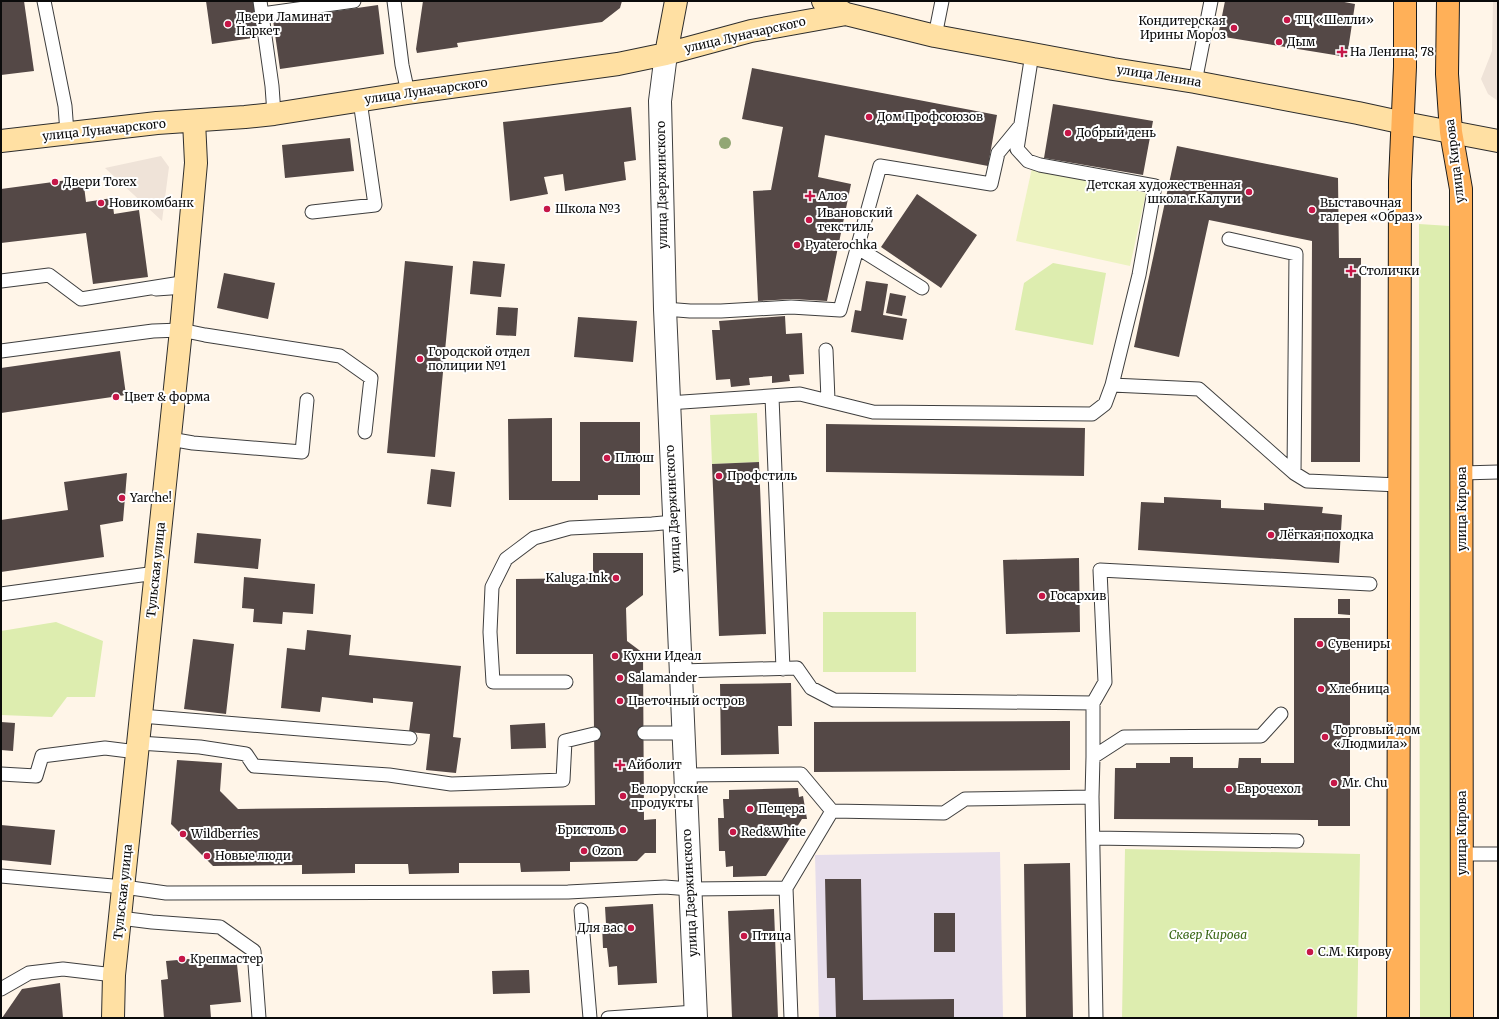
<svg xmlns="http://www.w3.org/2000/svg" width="1499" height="1019" viewBox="0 0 1499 1019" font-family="Merriweather,serif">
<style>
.industrial{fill:#e6ddeb}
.green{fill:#ddedaf}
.pitch{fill:#edf3c1}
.plaza{fill:#efe3d8}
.building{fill:#544846}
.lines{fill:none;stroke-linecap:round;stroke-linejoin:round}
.lane-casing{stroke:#3e3e3e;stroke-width:15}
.street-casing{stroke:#3e3e3e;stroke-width:24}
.secondary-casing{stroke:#2d2d2d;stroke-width:24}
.primary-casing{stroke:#1c1c1c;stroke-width:24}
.lane{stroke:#fff;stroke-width:13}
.street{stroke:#fff;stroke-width:22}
.secondary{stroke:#ffe0a3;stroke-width:22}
.primary{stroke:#ffb058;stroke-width:22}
.tree{fill:#93a774}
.poi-dot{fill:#c61748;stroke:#fff;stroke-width:1.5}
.labels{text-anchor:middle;stroke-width:4;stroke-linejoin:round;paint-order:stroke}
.poi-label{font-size:12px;fill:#0b0b0b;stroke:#fff;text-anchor:start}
.street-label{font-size:12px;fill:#0b0b0b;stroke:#fff}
.park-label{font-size:12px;font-style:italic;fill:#3a6716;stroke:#fff}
</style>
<rect width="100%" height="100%" fill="#fff5e8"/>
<path class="industrial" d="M1000,852l3,166h-184l-4,-163z"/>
<path class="green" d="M1419,224l31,2v792h-30z
M1053,263l53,10 -13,72 -78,-15 9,-47z
M757,413l2,49 -47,2 -2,-49z
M823,612h93v60h-93z
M56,622l47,19 -8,56h-28l-15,20 -51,-2v-84z
M1125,849l235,5 -3,164h-235z"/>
<path class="pitch" d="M1032,168l114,25 -16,73 -114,-25z"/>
<path class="plaza" d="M1493,1h5v100l-10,-7 -7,-15 11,-28z
M161,156l8,11 -7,54 -57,-53z"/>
<path class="building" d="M1,1h23l10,70 -33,4z
M206,1h47l6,36 -47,7z
M423,1h40l1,1 10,-1h148l-2,7 -18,14 -145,21 1,4 -41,6 -1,-4z
M1225,1h114l16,3 -8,53 -129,-21z
M378,5l6,49 -104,15 -7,-49z
M752,68l245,47 -9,51 -163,-31 -7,42 33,7 -24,117 -35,-2 -34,2 -5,-110 18,-1 12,-63 -41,-8z
M1053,104l100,17 -10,54 -99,-17z
M631,107l5,53 -12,2 2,18 -61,11 -2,-17 -19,3 4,17 -38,7 -7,-79z
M350,138l4,33 -69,7 -3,-33z
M1177,146l161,32 1,80h22l-1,204h-49l1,-221 -103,-21 -30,137 -45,-10z
M83,178l3,24 26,-4 2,16 25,-4 9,67 -55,7 -7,-51 -85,10v-54z
M917,194l60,41 -36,53 -60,-41z
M405,261l48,5 -18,191 -48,-4z
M473,261l32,3 -4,33 -31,-3z
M224,273l51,10 -7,36 -51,-11z
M866,281l22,3 -5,31 24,4 -4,21 -52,-8 4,-22 6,1z
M890,293l16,3 -4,20 -16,-3z
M498,307l20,1 -2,28 -20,-1z
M785,316l1,18 16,-1 2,41 -15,1 1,6 -18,2v-7l-23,2 1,7 -19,2 -1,-8 -14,1 -4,-50h8l-1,-9z
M578,317l59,4 -4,41 -59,-5z
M120,351l6,44 -125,18v-45z
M552,418v63h28v-59h60v73h-42v5h-89l-1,-81z
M826,424l259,4 -1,48 -258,-4z
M759,462l7,172 -47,2 -7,-172z
M431,469l24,3 -4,35 -24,-3z
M127,473l-4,48 -23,4 4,32 -103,15v-52l67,-10 -4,-28z
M1164,497l57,3v8l43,2v-7l59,4 -1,6 20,2 -3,48 -201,-13 3,-48 23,1z
M197,533l64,6 -3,30 -64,-6z
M593,553h50v42l-17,13 1,33 16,12 1,167 12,-1v34h-11l-8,8 -67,1v9l-49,1 -1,-9h-61v10l-50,1 -1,-10h-53v9l-53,1v-9l-89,1 -42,-42 6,-64 45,3 -2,28 18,18 357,-4 -2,-151h-77v-75l77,-1z
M1079,558l1,74 -74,2 -3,-74z
M244,577l71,7 -2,30 -30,-2 -1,12 -29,-2 1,-13 -12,-1z
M1338,599h12v16l-12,-1z
M1294,618h56v208h-32v-6l-204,-1 1,-51h21v-5h34v-6h23v11h45l1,-10h22v5h33z
M307,630l44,5 -2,20 112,11 -8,71 8,1 -5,35 -30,-3 4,-36 -21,-2 4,-30 -40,-4v5l-51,-6 -2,15 -39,-4 6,-60 18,2z
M193,639l41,5 -8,70 -42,-5z
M791,683l1,43h-14l1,28 -58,1 -1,-71z
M1070,721v49l-256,2v-50z
M1,722l14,1 -2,28 -12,-1z
M545,723l1,25 -35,1 -1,-24z
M798,788l1,9 4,-1 4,23h-5l-36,57 -33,1v-11l-7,1 -1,-16h-6l-1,-33h6l-1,-19h6v-9z
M1,825l54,5 -4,35 -50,-5z
M1070,863l3,155h-47l-2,-154z
M825,879h36l2,121 91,-1v19h-118l-1,-40h-8z
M653,904l4,79 -39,2 -1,-19 -8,1 -2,-19h-4l-1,-23 4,-1 -1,-17z
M774,909l4,109h-46l-4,-107z
M934,913h21v39h-21z
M236,955l5,47 -31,3 1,13h-47l-3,-38 7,-1 -2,-18z
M529,970l1,23 -37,1 -1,-23z
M60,983l3,35h-61l20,-29z"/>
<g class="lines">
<defs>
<path id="lane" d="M44,1l21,105 2,27
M260,1l12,85 2,28
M394,1l8,64 6,28
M262,14l92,-13
M935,36l7,-35
M1032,54l-15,95 11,12 12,4 115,21 -16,89 -27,110 87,4 95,84 13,8 92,4
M1195,82l16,-81
M312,212l63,-7 -15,-104
M1229,239l67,15 -2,219
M858,248l64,40
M1,281l48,-6 32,24 100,-16 -25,6 29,-2
M665,309l25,2h31l70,-4 49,3 40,-144 111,18 7,-31 23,-28
M826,350l2,50
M1,351l152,-20 28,-1 24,5 135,21 31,22 -6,54
M772,397l11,272
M668,403l132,-9 73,18 219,2 13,-10 7,-19
M170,439l23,4 109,9 5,-52
M1462,473l36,-1
M1,594l155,-21
M680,671l117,-3 14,20 23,12 259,3 12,-21 -5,-112 270,14
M566,682h-73l-3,-50 2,-45 14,-28 28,-21 36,-10 82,-4 22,-2
M1093,703v54
M141,716l269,22
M644,733h39
M139,743l61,4 46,7 8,12 135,9 62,9 112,-4 2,-39 29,-7
M1,774l35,2 6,-20 63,-8 32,4
M685,775l116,-1 31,37 112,2 21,-14 127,-2 1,-40 31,-20 137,-1 20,-22
M1092,797l4,221
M1093,838l204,3
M1462,854h36
M1,876l123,11 42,6 402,-1 97,-5 25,2 96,-1 5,130
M786,888l46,-77
M581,910l9,108
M120,918l32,4 68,5 34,24 5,67
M1,989l28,-16 34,-4 51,6
M608,1018l87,-6"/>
<path id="street" d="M666,54l-6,47 5,208 31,709"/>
<path id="secondary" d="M823,1l23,13 89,22 178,33 82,13 163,31 46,10 94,18
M666,54l10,-53
M1,141l156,-18 88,-6 29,-3 134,-21 210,-29 48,-10 85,-23 95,-17
M113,1018l1,-43 67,-645 15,-167 -2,-42"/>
<path id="primary" d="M1448,1l-1,73 4,58 10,57 1,829
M1398,1018l2,-837 5,-114v-66"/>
</defs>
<use href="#lane" class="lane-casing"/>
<use href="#street" class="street-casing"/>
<use href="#secondary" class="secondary-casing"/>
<use href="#primary" class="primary-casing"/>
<use href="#lane" class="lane"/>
<use href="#street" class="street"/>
<use href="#secondary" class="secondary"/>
<use href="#primary" class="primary"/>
</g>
<circle class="tree" cx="725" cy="143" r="6"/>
<g class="poi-dot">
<circle cx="1287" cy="20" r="4"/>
<circle cx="228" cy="24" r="4"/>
<circle cx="1234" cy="28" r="4"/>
<circle cx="1279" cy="42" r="4"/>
<path d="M1340 46h4v4h4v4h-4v4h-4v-4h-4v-4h4z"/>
<circle cx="869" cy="117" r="4"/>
<circle cx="1068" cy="133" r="4"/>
<circle cx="55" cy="182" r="4"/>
<circle cx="1249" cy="192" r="4"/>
<path d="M808 190h4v4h4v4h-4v4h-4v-4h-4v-4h4z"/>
<circle cx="101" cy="203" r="4"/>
<circle cx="547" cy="209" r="4"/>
<circle cx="1312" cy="210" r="4"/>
<circle cx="809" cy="220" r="4"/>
<circle cx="797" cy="245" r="4"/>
<path d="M1349 265h4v4h4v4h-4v4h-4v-4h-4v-4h4z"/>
<circle cx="420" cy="359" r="4"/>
<circle cx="116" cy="397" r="4"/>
<circle cx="607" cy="458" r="4"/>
<circle cx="719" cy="476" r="4"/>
<circle cx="122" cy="498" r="4"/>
<circle cx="1271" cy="535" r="4"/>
<circle cx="616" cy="578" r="4"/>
<circle cx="1042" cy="596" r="4"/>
<circle cx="1320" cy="644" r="4"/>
<circle cx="615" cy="656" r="4"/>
<circle cx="620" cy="678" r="4"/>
<circle cx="1321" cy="689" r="4"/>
<circle cx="620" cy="701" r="4"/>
<circle cx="1325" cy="737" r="4"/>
<path d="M618 759h4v4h4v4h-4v4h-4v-4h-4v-4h4z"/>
<circle cx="1334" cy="783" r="4"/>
<circle cx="1229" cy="789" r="4"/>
<circle cx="623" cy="796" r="4"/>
<circle cx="750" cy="809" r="4"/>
<circle cx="623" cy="830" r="4"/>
<circle cx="733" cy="832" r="4"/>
<circle cx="183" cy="834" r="4"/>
<circle cx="584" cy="851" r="4"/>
<circle cx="207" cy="856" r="4"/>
<circle cx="631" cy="928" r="4"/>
<circle cx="744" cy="936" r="4"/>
<circle cx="1310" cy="952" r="4"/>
<circle cx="182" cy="959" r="4"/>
</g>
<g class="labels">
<g class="poi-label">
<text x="236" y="21">Двери Ламинат<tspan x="236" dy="14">Паркет</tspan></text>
<text x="1295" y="24">ТЦ «Шелли»</text>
<text x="1226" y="25" text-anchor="end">Кондитерская<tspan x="1226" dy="14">Ирины Мороз</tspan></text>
<text x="1287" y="46">Дым</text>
<text x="1350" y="56">На Ленина, 78</text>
<text x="877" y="121">Дом Профсоюзов</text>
<text x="1076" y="137">Добрый день</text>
<text x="63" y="186">Двери Torex</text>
<text x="1241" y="189" text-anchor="end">Детская художественная<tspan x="1241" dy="14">школа г.Калуги</tspan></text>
<text x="818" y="200">Алоэ</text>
<text x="109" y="207">Новикомбанк</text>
<text x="1320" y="207">Выставочная<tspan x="1320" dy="14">галерея «Образ»</tspan></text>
<text x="555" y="213">Школа №3</text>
<text x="817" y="217">Ивановский<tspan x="817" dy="14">текстиль</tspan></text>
<text x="805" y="249">Pyaterochka</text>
<text x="1359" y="275">Столички</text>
<text x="428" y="356">Городской отдел<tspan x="428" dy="14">полиции №1</tspan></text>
<text x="124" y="401">Цвет &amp; форма</text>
<text x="615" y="462">Плюш</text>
<text x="727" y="480">Профстиль</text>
<text x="130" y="502">Yarche!</text>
<text x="1279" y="539">Лёгкая походка</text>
<text x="608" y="582" text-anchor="end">Kaluga Ink</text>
<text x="1050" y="600">Госархив</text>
<text x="1328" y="648">Сувениры</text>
<text x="623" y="660">Кухни Идеал</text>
<text x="628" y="682">Salamander</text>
<text x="1329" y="693">Хлебница</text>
<text x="628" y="705">Цветочный остров</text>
<text x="1333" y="734">Торговый дом<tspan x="1333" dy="14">«Людмила»</tspan></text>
<text x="628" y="769">Айболит</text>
<text x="1342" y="787">Mr. Chu</text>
<text x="631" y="793">Белорусские<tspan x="631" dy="14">продукты</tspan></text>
<text x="1237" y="793">Еврочехол</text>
<text x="758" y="813">Пещера</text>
<text x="615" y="834" text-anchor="end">Бристоль</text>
<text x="741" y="836">Red&amp;White</text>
<text x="191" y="838">Wildberries</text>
<text x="592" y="855">Ozon</text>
<text x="215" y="860">Новые люди</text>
<text x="623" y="932" text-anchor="end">Для вас</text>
<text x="752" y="940">Птица</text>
<text x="1318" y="956">С.М. Кирову</text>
<text x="190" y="963">Крепмастер</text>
</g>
<g class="street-label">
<text transform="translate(745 35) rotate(-13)" y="4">улица Луначарского</text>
<text transform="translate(1159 76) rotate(9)" y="4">улица Ленина</text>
<text transform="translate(426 91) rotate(-8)" y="4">улица Луначарского</text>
<text transform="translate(104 130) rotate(-6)" y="4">улица Луначарского</text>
<text transform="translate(1455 161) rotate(-97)" y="4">улица Кирова</text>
<text transform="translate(662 185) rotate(-91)" y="4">улица Дзержинского</text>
<text transform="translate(673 509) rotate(-93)" y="4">улица Дзержинского</text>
<text transform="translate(1462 509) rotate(-90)" y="4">улица Кирова</text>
<text transform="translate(156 570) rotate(-84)" y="4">Тульская улица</text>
<text transform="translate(1462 833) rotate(-90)" y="4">улица Кирова</text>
<text transform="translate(123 892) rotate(-84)" y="4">Тульская улица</text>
<text transform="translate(690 893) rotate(-93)" y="4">улица Дзержинского</text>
</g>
<g class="park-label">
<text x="1208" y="939">Сквер Кирова</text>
</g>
</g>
<rect width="1499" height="1019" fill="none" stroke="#0b0b0b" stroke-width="4"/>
</svg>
